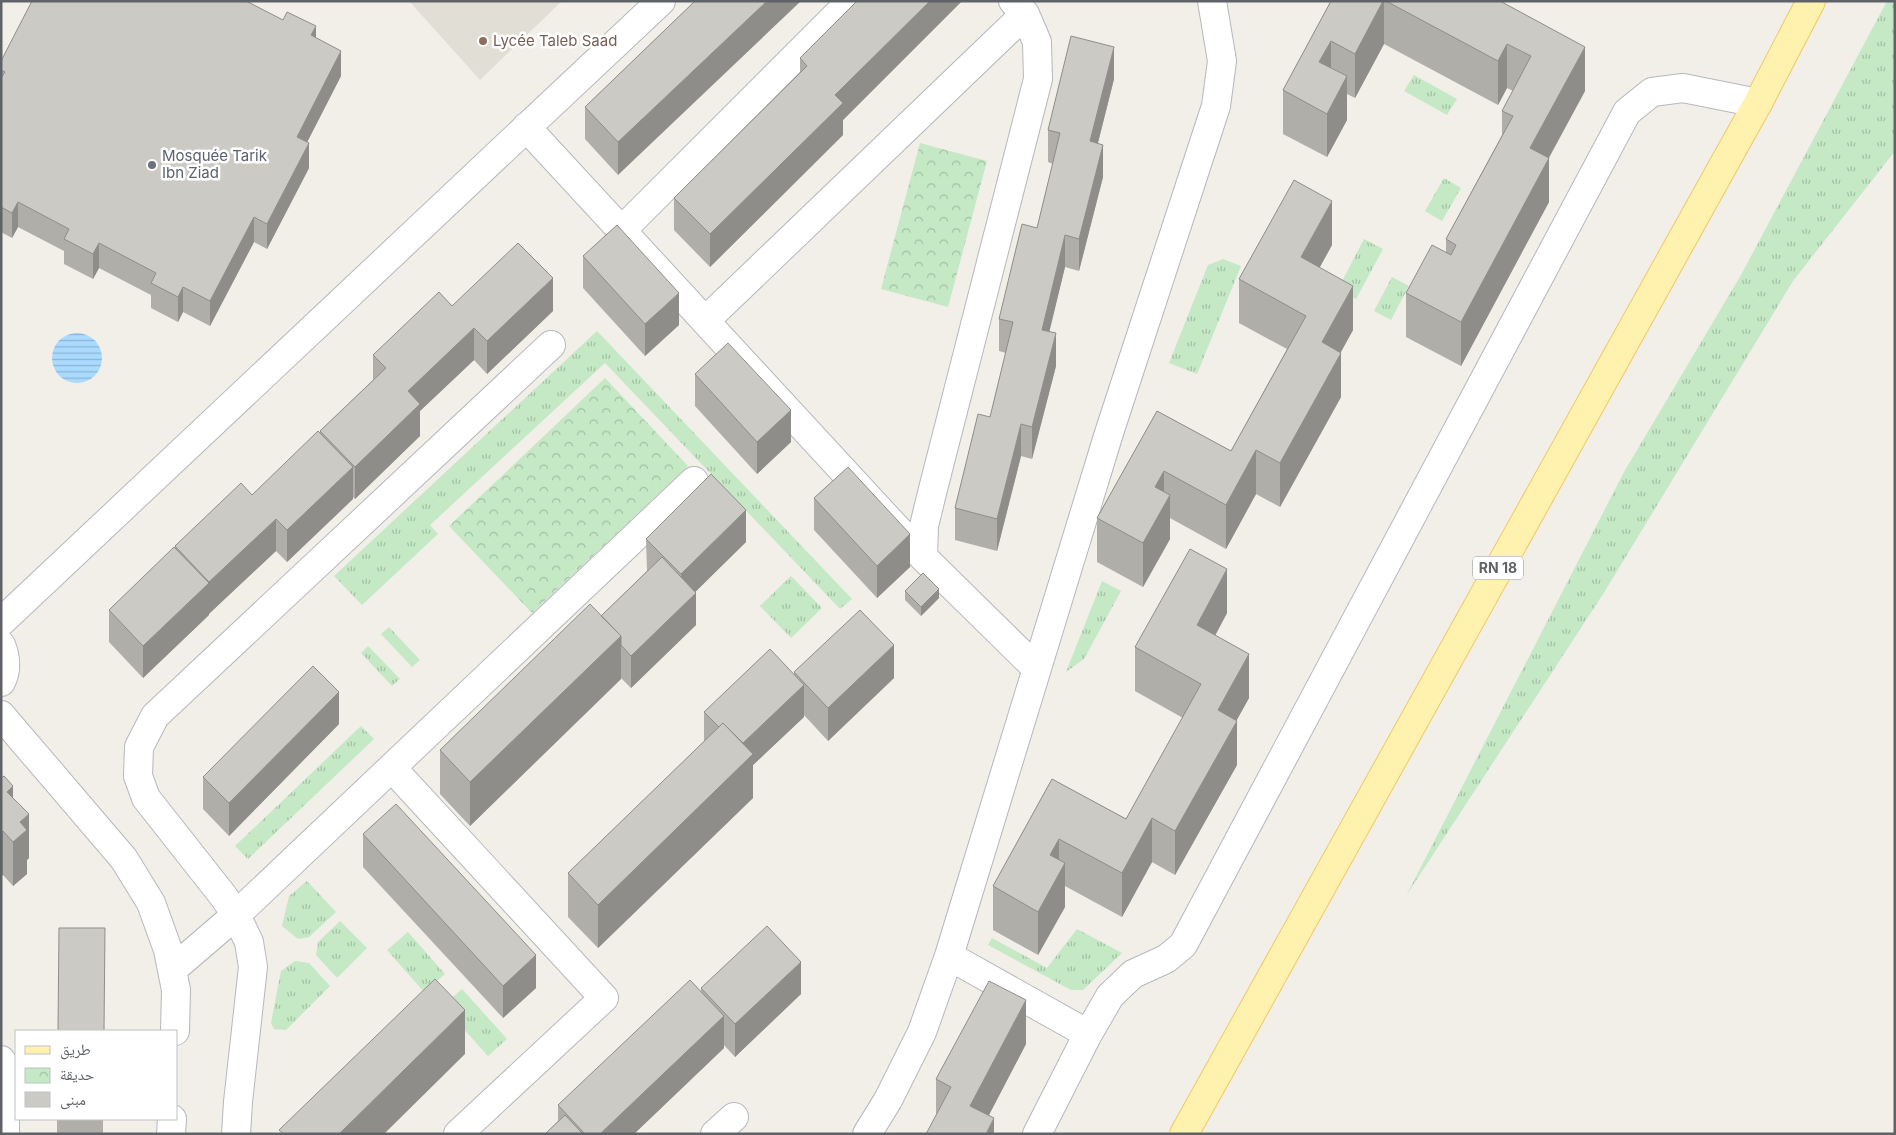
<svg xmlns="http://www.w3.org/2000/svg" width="1896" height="1135" viewBox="0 0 1896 1135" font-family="Inter,'Noto Naskh Arabic',sans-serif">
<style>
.education{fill:#e1ded6}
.grass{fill:url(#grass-tufts)}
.park{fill:url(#park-crowns)}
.water{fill:url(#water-rules)}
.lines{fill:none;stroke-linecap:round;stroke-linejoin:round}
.street-casing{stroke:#b5b8bc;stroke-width:30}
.primary-casing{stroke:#f2c960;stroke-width:30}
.street{stroke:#fff;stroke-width:28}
.primary{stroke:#fff2af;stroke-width:28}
.wall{fill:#afaea9}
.shaded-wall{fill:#8f8d8a}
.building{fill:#cccac5;stroke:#8f8d8a}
.education-dot{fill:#8d6e63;stroke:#fff;stroke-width:2}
.worship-dot{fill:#6b7280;stroke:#fff;stroke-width:2}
.labels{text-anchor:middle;stroke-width:5;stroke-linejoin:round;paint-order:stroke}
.shield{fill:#fff;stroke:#8f9295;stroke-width:1}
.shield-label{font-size:14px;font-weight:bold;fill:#5f6368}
.education-label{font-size:15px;fill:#785e54;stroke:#fff;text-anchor:start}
.worship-label{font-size:15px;fill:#5b616d;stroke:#fff;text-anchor:start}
</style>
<defs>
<pattern id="grass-tufts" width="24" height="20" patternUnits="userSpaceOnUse" patternTransform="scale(1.25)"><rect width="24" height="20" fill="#c5e8c5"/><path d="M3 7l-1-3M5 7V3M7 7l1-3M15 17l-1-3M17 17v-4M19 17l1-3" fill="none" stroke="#a3c0a4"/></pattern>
<pattern id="park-crowns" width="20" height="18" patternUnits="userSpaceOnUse" patternTransform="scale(1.25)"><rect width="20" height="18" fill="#c5e8c5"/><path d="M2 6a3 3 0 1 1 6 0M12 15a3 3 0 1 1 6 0" fill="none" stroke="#a3c0a4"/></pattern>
<pattern id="water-rules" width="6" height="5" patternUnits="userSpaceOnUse" patternTransform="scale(1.25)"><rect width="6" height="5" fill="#aadaff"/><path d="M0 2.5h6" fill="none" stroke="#8eb4d2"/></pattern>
</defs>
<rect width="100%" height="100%" fill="#f1efe8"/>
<path class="education" d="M409,1h153l-82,79z"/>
<path class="grass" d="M1887,1h8v150l-102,130 -188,310 -199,305 218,-424 117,-197z
M1414,75l43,24 -10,16 -43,-24z
M1444,178l17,10 -19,33 -17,-10z
M1364,239l19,10 -27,50 -18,-10z
M1223,259l18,7 -44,108 -28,-11 39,-98z
M1392,277l17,9 -18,34 -17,-9z
M597,331l255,268 -12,10 -235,-246 -175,162 8,9 -76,71 -28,-29z
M791,576l31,32 -31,30 -31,-32z
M1102,581l19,10 -37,68 -18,13z
M389,627l31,33 -8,7 -31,-33z
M368,646l32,33 -8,7 -31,-33z
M361,726l13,13 -126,120 -13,-13z
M307,881l29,31 -27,25 -11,2 -16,-13 7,-30z
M340,921l27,27 -30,30 -21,-23 2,-13z
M1077,929l45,24 -39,37h-12l-83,-45 4,-7 55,30z
M408,932l37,42 -21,18 -37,-42z
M295,961l14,2 21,23 -44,44 -12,-1 -3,-6 10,-52z
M462,989l45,50 -19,17 -45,-50z"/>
<path class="park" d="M920,143l67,18 -39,146 -67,-18z
M605,378l83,88 -156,147 -83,-87z"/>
<path class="water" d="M52 358a25 25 0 1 1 50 0a25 25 0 1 1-50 0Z"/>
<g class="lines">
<defs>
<path id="street" d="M526,127l397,430 113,111
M621,231l230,-230
M705,321l320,-307
M923,557l1,-31 8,-33 106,-414 -1,-37 -12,-28 -12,-13
M1,622l660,-621
M1,645c5,12 6,25 0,37
M1,715l123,144 27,44 17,47 8,40 -1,41
M392,768l212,230 -146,136
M949,956l139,78
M172,970l64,-55 458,-434
M1,1060l4,7v67
M171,1134l1,-15
M236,1134l2,-32 15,-135 -4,-25 -13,-27 -12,-18 -78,-99 -8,-22 1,-29 16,-31 396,-371
M715,1134l19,-17
M867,1134l21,-34 34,-68 27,-76 160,-523 107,-327 6,-45 -10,-60
M1037,1134l51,-100 22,-38 23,-22 33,-15 17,-14 444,-833 25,-20 31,-4 75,15"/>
<path id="primary" d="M1184,1134l574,-1031 53,-102"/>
</defs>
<use href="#street" class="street-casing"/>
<use href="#primary" class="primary-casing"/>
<use href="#street" class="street"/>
<use href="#primary" class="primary"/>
</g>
<path class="wall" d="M695,1l-77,174 -33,-36v-32z
M857,1h105l-119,119v15l-133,132 -36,-37v-32l126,-124v-16z
M1331,1h169l85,90 -36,67v44l-88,164 -55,-29v-44l40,-41v-13l56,-104v-24l11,-20 -6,-3 -9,17 -114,-61 -29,54 -8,-4v26l-20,37 -44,-23v-44z
M316,38l25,38 -34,66 2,26 -42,81 -13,-7 -44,84 -27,-14 -5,10 -27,-14v-13l-52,-27 -6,11 -29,-15v-13l-46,-24 -6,11 -11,-6v-171z
M1114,79l-16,64 5,34 -24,94 -14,-4 -16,65 7,34 -24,93 -11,-3 -24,95 -42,-11v-32l35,-91 16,-64 -7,-2v-32l38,-91 16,-64 -5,-2v-32z
M1332,245l-12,22 33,63 -12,22v45l-61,110 -24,-13 -30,55 -56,-31v21l-27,48 -46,-25v-44l60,-107 74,40 56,-102 -48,-26v-44z
M583,256l96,69 -34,31 -62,-68z
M452,306l101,5 -66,63 -13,-14 -54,51v25l-65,63 -2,-2v2l-66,63 -11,-11 -67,62v2l-66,63 -34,-36v-32l66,-62v-2l77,-51 68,-62v-2l53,-51v-25z
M695,374l96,68 -34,32 -62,-68z
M814,498l96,69 -33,31 -63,-68z
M646,539l100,3 -51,50 1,33 -65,63 -10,-10v1l-151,147 -30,-32v-44l161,-134 46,-45z
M905,591l34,7 -18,18 -16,-16z
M1227,613l-12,23 34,62 -13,23 1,44 -62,110 -23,-13 -30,55 -57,-31v21l-27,48 -45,-25v-44l59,-107 74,40 57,-101 -48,-27v-44z
M794,672l100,6 -66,63 -24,-26v2l-51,48v33l-155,150 -30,-31v-44l136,-131v-30l90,-37z
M339,724l-110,112 -26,-27v-32z
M1,778l12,20 16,60 -2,2v14l-14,12 -10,-11z
M363,834l173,154 -33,30 -140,-151z
M701,988l100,6 -66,63 -11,-12v3l-90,86h-89l13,-13v-16l143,-114z
M1026,1044l-37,71 5,19 -58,-19v-36z
M57,1119h46v15h-46z"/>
<path class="shaded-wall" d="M767,1h34l-183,174v-33z
M930,1h32l-119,119v15l-133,132v-33l125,-139z
M1383,1h1v43l-29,54v-44z
M316,26v25l-5,-16z
M1331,41v44l-12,-23z
M1507,44v44l-9,17v-44z
M1114,47v32l-24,95v-33z
M1585,47v44l-55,101v-44z
M341,51v25l-44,86v-25z
M1347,76v44l-20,37v-43z
M309,143v25l-42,81v-25z
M1103,145v32l-24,94v-32z
M1549,158v44l-88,164v-44z
M1332,201v44l-31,56v-44z
M18,202v25l-6,11v-25z
M254,217v25l-44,84v-25z
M1065,235v32l-23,95v-32z
M99,243v25l-6,11v-25z
M553,278v33l-66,63v-33z
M1353,286v44l-31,56v-44z
M183,287v25l-5,10v-25z
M679,293v32l-34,31v-32z
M474,328v32l-54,51v25l-65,63v-32l53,-76z
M1056,333v33l-24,93v-32z
M1341,353v44l-61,110v-44z
M791,410v32l-34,32v-32z
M1021,424v32l-24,95v-32z
M1256,450v44l-30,55v-44z
M353,467v32l-66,63v-32z
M1164,471v35l6,-11v44l-27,48v-44l12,-56z
M746,510v32l-65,64v-32z
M276,519v32l-67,63v-32z
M910,534v33l-33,31v-32z
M1227,569v44l-30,56v-44z
M209,583v32l-66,63v-32z
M939,589v9l-18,18v-9z
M696,593v32l-65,63v-32z
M621,636v43l-151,147v-44z
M894,645v33l-66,63v-33z
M1249,654v44l-31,56v-44z
M804,685v32l-51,48v33l-155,150v-43l140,-157z
M339,692v32l-110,112v-33z
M1237,721v44l-62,110v-44z
M13,786v44l-6,-38z
M29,814v44l-2,2v14l-14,12v-44l7,-20z
M1152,818v44l-30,55v-44z
M3,831v44l-2,2v-44z
M1059,839v35l6,-11v44l-27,48v-43l12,-57z
M536,955v33l-33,30v-32z
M801,962v32l-66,63v-33z
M1026,1000v44l-47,90 -9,-28z
M465,1010v44l-81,80h-45z
M724,1016v32l-90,86h-34z
M994,1118v16h-8z"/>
<path class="building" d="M32,1h214l37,19 4,-8 29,14 -5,9 30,16 -44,86 12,6 -42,81 -13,-7 -44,84 -27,-14 -5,10 -27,-14 5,-10 -57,-30 -6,11 -29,-15 5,-10 -51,-27 -6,11 -11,-6v-129l4,-6 -4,-2v-9z
M695,1h72l-149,141 -33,-35z
M857,1h73l-95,94 8,8 -133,131 -36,-36 133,-132 -7,-8z
M1331,1h52l-28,53 -24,-13 -12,21 28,14 -20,38 -44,-24z
M1386,1h114l85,46 -55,101 19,10 -88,164 -55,-29 26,-48 19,10 5,-10 -10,-6 67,-123 -11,-5 29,-55 -24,-12 -9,17z
M1071,36l43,11 -24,94 13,4 -24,94 -14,-4 -23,95 14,3 -24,94 -11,-3 -24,95 -42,-11 23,-94 12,3 23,-95 -14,-3 23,-95 15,4 23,-95 -12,-3z
M1294,180l38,21 -31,56 52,29 -31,56 19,11 -61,110 -24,-13 -30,55 -62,-34 -9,16 15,8 -27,48 -46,-25 60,-107 74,40 75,-135 -67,-37z
M617,225l62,68 -34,31 -62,-68z
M518,243l35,35 -66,63 -13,-13 -66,63 12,13 -65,63 -35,-36 66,-63 -13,-13 66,-63 13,14z
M728,343l63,67 -34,32 -62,-68z
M318,431l35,36 -66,63 -11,-11 -67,63 -34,-36 66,-63 11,12z
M848,467l62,67 -33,32 -63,-68z
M711,474l35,36 -65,64 -35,-35z
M174,547l35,36 -66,63 -34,-36z
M1190,549l37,20 -30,56 52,29 -31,56 19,11 -62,110 -23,-13 -30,55 -63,-34 -9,16 15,8 -27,49 -45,-26 59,-107 74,40 75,-135 -66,-37z
M662,557l34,36 -65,63 -10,-11v-9l-20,-20z
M923,573l16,16 -18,18 -16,-16z
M590,604l31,32 -151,146 -30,-32z
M860,610l34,35 -66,63 -34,-36z
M770,649l34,36 -61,58 -20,-20 -4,4 -15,-15z
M313,666l26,26 -110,111 -26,-26z
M723,723l30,31 -155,151 -30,-32z
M4,776l9,10 -6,6 22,22 -9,8 7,8 -14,12 -10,-11 -2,2v-55z
M396,804l140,151 -33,31 -140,-152z
M767,926l34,36 -66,62 -34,-36z
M59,928h46l-1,103h-46z
M435,979l30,31 -126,124h-55l-5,-4z
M690,980l34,36 -124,118h-15l-27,-29z
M989,981l37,19 -56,106 24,12 -8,16h-60l25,-47 -15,-8z
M565,1115l18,19h-38z"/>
<circle class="education-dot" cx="483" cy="41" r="5"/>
<circle class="worship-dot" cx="152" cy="165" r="5"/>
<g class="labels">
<rect class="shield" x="1473" y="556.5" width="50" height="23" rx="4"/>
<g class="shield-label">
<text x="1498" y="573">RN 18</text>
</g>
<g class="education-label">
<text x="493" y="46">Lycée Taleb Saad</text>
</g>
<g class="worship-label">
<text x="162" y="161">Mosquée Tarik<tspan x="162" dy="17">Ibn Ziad</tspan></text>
</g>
</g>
<rect width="1896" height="1135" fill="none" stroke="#5f6368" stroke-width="5"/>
<rect x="15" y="1030" width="162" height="90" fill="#ffffff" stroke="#bfc1c3"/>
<rect x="25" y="1046" width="25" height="8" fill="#fff2af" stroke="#bfc1c3"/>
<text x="60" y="1055" font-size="15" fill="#5f6368">طريق</text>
<rect x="25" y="1068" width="25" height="15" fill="url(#park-crowns)" stroke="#bfc1c3"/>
<text x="60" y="1080" font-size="15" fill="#5f6368">حديقة</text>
<rect x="25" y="1092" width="25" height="15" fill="#cccac5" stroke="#bfc1c3"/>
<text x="60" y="1105" font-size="15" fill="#5f6368">مبنى</text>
</svg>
